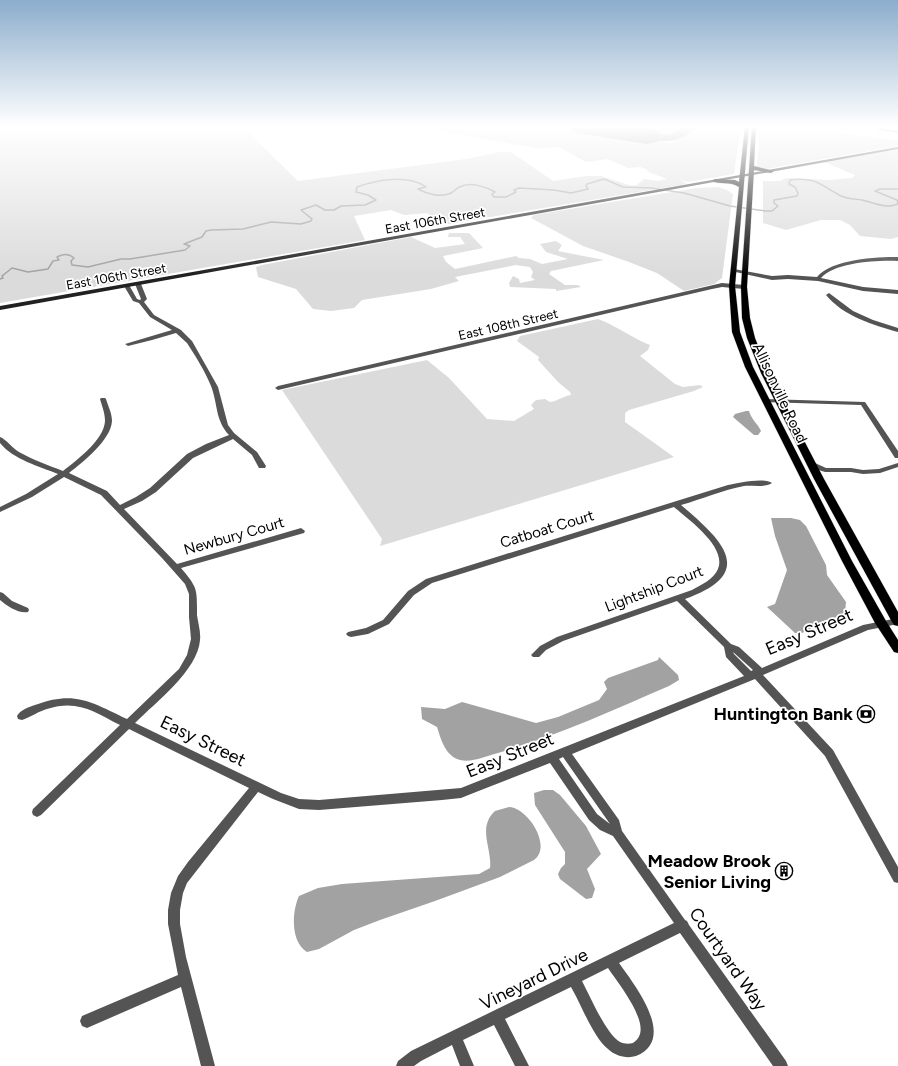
<svg xmlns="http://www.w3.org/2000/svg" width="898" height="1066" viewBox="0 0 898 1066" font-family="Figtree,sans-serif">
<style>
.green{fill:#dbdbdb}
.water{fill:#a2a2a2}
.lines{fill:none;stroke-linecap:round;stroke-linejoin:round}
.stream{stroke:#a2a2a2;stroke-width:1.5}
.taxiway{fill:#808080;fill-rule:evenodd}
.runway{fill:#808080;fill-rule:evenodd}
.primary-casing{stroke:#dbdbdb;stroke-width:1}
.street{fill:#545454;fill-rule:evenodd}
.secondary{fill:#212121;fill-rule:evenodd}
.primary{fill:#000;fill-rule:evenodd}
.labels{text-anchor:middle;stroke-width:3.5;stroke-linejoin:round;paint-order:stroke}
.far-street-label{font-size:13px;fill:#000;stroke:#fff}
.street-label{font-size:15px;fill:#000;stroke:#fff}
.near-street-label{font-size:18px;fill:#000;stroke:#fff}
.near-poi-label{font-size:18px;font-weight:bold;fill:#000;stroke:#fff;text-anchor:end}
</style>
<rect width="100%" height="100%" fill="#fff"/>
<path class="green" d="M6,126h236l56,55 168,-22 34,-7h11l42,29 33,-5h15l31,10 5,-1 7,-6 13,2 10,-2 -21,-8 3,-1 -9,-3 -12,1 -20,-9 -22,3 -27,-15 -18,2 -130,-23h155l64,10 4,2 -1,2 7,2 4,-4 28,5 23,-17h32l13,5 -6,43 -47,8 -8,-3 8,5 -238,40h-4l-18,-11 -23,2 -13,-5 -37,6 11,24 -365,63v-174l6,-1z
M602,126h52c-15,10 -36,2 -52,0z
M663,126h20c-5,13 -21,9 -31,8z
M760,126h35l103,15v5l-132,23 -9,-2z
M898,149v88l-7,2 -31,-3 -10,-11 -10,-5h-19l-35,10 -23,-7v-42h17l6,-3 43,2 23,-2 3,-3 -31,-13z
M718,187l9,3 6,4 -11,84 -8,6 -30,7 -27,-18 -28,-11 -46,-16 -52,-28 3,-3 162,-27z
M449,233h20l14,15 -40,8 3,6 9,7 61,-13 3,2 11,1 12,5 26,-5 -22,-7 -6,-8 16,-3 6,4 -4,6 46,9 -53,11 -2,3 16,11h13l3,2 -25,4v-2l-46,-2 -1,-4 4,-7 6,3 1,4 15,-3 -4,-3 2,-5 -3,-5 -14,-2 -61,12 4,4 -28,8 -69,11 -8,8 -23,3 -18,-2 -17,-20 -38,-12 -2,-10 6,-2 149,-28 24,11 30,-4 -5,-7h-12z
M598,319c19,7 34,19 52,26l-2,5 -8,6 35,28 8,3 17,-2 3,2 -9,4 -65,19 -4,3v9l49,35 -294,89 2,-7 -100,-149 145,-30 22,18 38,41 27,2 20,-12 -3,-4 5,-5 9,-1 5,3c8,-1 13,-6 21,-7l-1,-3 -12,-10 -20,-22 1,-3 -22,-16 3,-5z"/>
<path class="water" d="M746,411h3c2,8 9,13 12,20l-3,4h-4l-21,-18 2,-3z
M771,518h20l9,2 6,6 20,39 1,10 19,27 -1,11 -43,20h-7l-28,-26 8,-3 12,-34 -12,-34z
M659,657l19,18 1,5 -10,6c-56,24 -112,50 -171,67 -12,3 -26,10 -38,7 -15,-4 -19,-21 -23,-33l-15,-8 -1,-12 24,2 17,-7 74,21 22,-6 41,-17 8,-11 -3,-7 4,-4 50,-18z
M544,790h9l7,5 26,31 15,28 -14,15 8,20 -3,9 -6,1 -26,-20 -2,-5 3,-6 4,-4v-12l-30,-47 -1,-12z
M509,807c18,0 44,39 25,53l-34,17 -65,24 -55,19 -26,10 -35,19 -12,3c-17,-10 -15,-41 -8,-56l19,-8 24,-4 137,-10 11,-6c2,-15 -8,-33 -2,-47 1,-4 4,-7 7,-10z"/>
<g class="lines">
<path class="stream" d="M0,279l3,-1 -1,-2 10,-8 16,4 20,-3 5,-8 6,-1 -2,-3c6,-3 11,-4 17,1l-3,3 1,4 16,2 33,-8h9l55,-9 5,-4 -6,-2 18,-7 4,-6 5,-1 32,-1 28,-7 30,2 10,-3 1,-2 -11,-9 15,-5 9,5h9l7,-4 24,-1 11,-5 -8,-5 -12,-3 1,-5c19,-7 51,-13 69,0l-8,2c9,5 23,9 33,4 4,-2 6,-6 11,-7 10,-4 24,1 33,6l-3,2 2,3h12l10,-5 -2,-2 5,-2 35,2 17,3 17,-4 -2,-3 1,-2 17,-5 19,8 28,1 33,5 46,13 35,5h7l6,-5 -4,-3v-3l23,-4 1,-3 -3,-6 -6,-3 1,-4c25,-4 32,6 51,16 7,3 14,3 21,4 13,3 23,9 36,4l-1,-4 -22,-9 5,-2h18"/>
<path class="taxiway" d="M684,126h12c-10,14 -27,17 -43,14 -5,0 -9,0 -11,-4l5,-3 22,2z"/>
<path class="runway" d="M571,126h64l22,4 4,6 -4,6 -10,2 -63,-10 -9,-2z"/>
<defs>
<path id="primary" d="M745,126h4l-14,160 5,46 13,35 99,194 34,60 12,19v13l-4,-1 -19,-29 -33,-62 -97,-194 -13,-35 -3,-46 10,-99c-9,-6 -19,-2 -27,-6l3,-2 20,1 4,2z
M752,126h4l-2,40 20,5 -3,2 -17,-3 -7,117 3,31 5,20 14,35 55,106 74,133v14l-4,-1 -2,-3 -78,-143 -53,-106 -14,-35 -5,-20 -1,-31z"/>
</defs>
<use href="#primary" class="primary-casing"/>
<path class="street" d="M879,128l19,3v2l-20,-3z
M898,257v4c-20,-1 -63,1 -77,17l42,9 35,3v4l-35,-3 -45,-10 -30,-2 -16,1 -41,-9 3,-2 38,7 16,-1 29,2c15,-18 59,-20 81,-20z
M136,283l5,1 6,15 -3,3 10,13 27,15 11,11 26,46 10,38 6,8 23,19 9,14 -1,2h-6l-7,-13 -19,-16 -40,19 -37,34 -14,9 -18,8 53,55 124,-36 4,3 -1,2 -123,35c17,20 16,21 16,47 1,8 4,17 3,25 -2,30 -44,62 -65,83l146,70 18,6 20,1 142,-12 283,-112 -18,-19 -2,-10 -47,-46 -114,40 -17,9 -7,7h-6l-2,-2 9,-9 17,-9 135,-47c9,-5 22,-11 26,-21 9,-22 -29,-49 -44,-62l-242,76 -18,12 -25,29 -21,10 -17,3 -3,-1 -2,-2 2,-2 18,-4 17,-8 25,-29 18,-12 302,-94c10,-2 36,-8 44,-2 -7,5 -20,2 -28,3 -21,4 -42,13 -63,19 40,34 78,68 4,94l46,45 8,3 23,21 101,-43 35,-7v6l-30,6 -105,45 70,75 65,117v16l-4,-1 -69,-126 -70,-77 -183,75 47,66 3,11 63,89 2,1 2,4 97,136 2,5h-15l-93,-133 -61,30c15,21 59,76 17,93 -9,3 -21,0 -28,-7 -15,-12 -27,-45 -37,-62l-66,32 24,47h-14l-21,-41 -31,15 11,26h-14l-8,-21 -31,16 -7,5h-18l2,-5 13,-10 263,-128 -61,-87 -13,-6 -11,-10 -39,-57 -74,29 -15,6 -19,2 -123,10 -20,-1 -26,-10 -15,-7 -71,91 -4,10 -3,17v14l6,33 29,109h-14l-20,-79 -94,41 -5,-2 -2,-5 2,-5 96,-41 -10,-51v-14l3,-17 7,-17 10,-14 61,-74 -120,-59 -88,86 -4,2 -4,-2 -1,-3 1,-3 87,-84c-26,-13 -42,-26 -73,-16 -8,2 -16,8 -25,11l-4,-1 -1,-3c3,-6 12,-9 18,-11 40,-15 56,-3 92,14l52,-50 8,-14 4,-16 -2,-22v-23l-4,-10 -23,-26 -61,-63 -37,-18 -32,20 -32,15v-5l26,-13 32,-20c-19,-8 -44,-14 -58,-31v-6c6,2 12,11 19,15 14,8 29,13 44,19 14,-11 41,-31 42,-50 0,-8 -3,-15 -5,-22l1,-1h4l1,1c2,7 6,14 6,22 -1,19 -29,41 -43,52l38,18 13,14 16,-8 14,-9 37,-34 19,-10 23,-9c-14,-15 -11,-31 -18,-49 -6,-15 -15,-29 -24,-43l-11,-10 -24,7 -24,6 -3,-2 47,-14 -22,-13 -11,-14 -6,-2 -9,-15 5,-1 8,14 3,1 1,-1 -6,-15zM733,652l20,18 -2,1 -17,-17zM563,757l47,67 -13,-10 -38,-55zM608,968c10,15 37,48 32,66 -1,4 -4,7 -7,9 -4,1 -9,1 -13,-1 -14,-8 -30,-46 -38,-61z
M722,283l22,2 3,2 -3,2 -22,-2 -10,2 -434,101 -3,-2 3,-2z
M829,293l24,18 20,9 25,8v4c-25,-7 -55,-16 -72,-37z
M765,399l100,3 33,49v7h-3l-34,-53 -98,-3 -1,-1z
M809,463h6l11,5h25l12,2 16,-1 19,-6v4l-18,6 -17,1 -12,-2h-26l-16,-5 -1,-2z
M0,592l3,1 9,8 16,7 1,2 -1,2c-9,2 -21,-6 -28,-12z"/>
<path class="secondary" d="M898,147v2l-898,161v-4z"/>
<use href="#primary" class="primary"/>
</g>
<linearGradient id="sky" x2="0" y2="1"><stop stop-color="#8cadcc"/><stop offset="0.46" stop-color="#fff"/><stop offset="1" stop-color="#fff" stop-opacity="0"/></linearGradient>
<rect width="898" height="275" fill="url(#sky)"/>
<defs>
<symbol id="bank-ring" viewBox="-11 -11 22 22"><circle r="9.5" fill="#fff" stroke="#000" stroke-width="1.5"/><path d="M-6-4H6V4H-6ZM0-2.3a2.3 2.3 0 1 0 0 4.6a2.3 2.3 0 1 0 0-4.6Z" fill="#000"/></symbol>
<symbol id="building-ring" viewBox="-11 -11 22 22"><circle r="9.5" fill="#fff" stroke="#000" stroke-width="1.5"/><path d="M-4-6H4V6H1V3H-1V6H-4ZM-2.5-4.3h1.7v1.8h-1.7ZM.8-4.3h1.7v1.8H.8ZM-2.5-1h1.7V.8h-1.7ZM.8-1h1.7V.8H.8Z" fill="#000"/></symbol>
</defs>
<g fill-rule="evenodd">
<use href="#bank-ring" x="856" y="704" width="20" height="20"/>
<use href="#building-ring" x="774" y="861" width="20" height="20"/>
</g>
<g class="labels">
<g class="far-street-label">
<text transform="translate(435 220) rotate(-10)" y="5">East 106th Street</text>
<text transform="translate(116 276) rotate(-10)" y="5">East 106th Street</text>
<text transform="translate(508 324) rotate(-13)" y="5">East 108th Street</text>
</g>
<g class="street-label">
<text transform="translate(780 393) rotate(65)" y="5">Allisonville Road</text>
<text transform="translate(547 529) rotate(-17)" y="5">Catboat Court</text>
<text transform="translate(234 536) rotate(-16)" y="5">Newbury Court</text>
<text transform="translate(654 589) rotate(-21)" y="5">Lightship Court</text>
</g>
<g class="near-street-label">
<text transform="translate(809 632) rotate(-23)" y="6">Easy Street</text>
<text transform="translate(203 741) rotate(26)" y="6">Easy Street</text>
<text transform="translate(510 755) rotate(-22)" y="6">Easy Street</text>
<text transform="translate(728 959) rotate(55)" y="6">Courtyard Way</text>
<text transform="translate(534 979) rotate(-26)" y="6">Vineyard Drive</text>
</g>
<g class="near-poi-label">
<text x="853" y="720">Huntington Bank</text>
<text x="771" y="867">Meadow Brook<tspan x="771" dy="21">Senior Living</tspan></text>
</g>
</g>
</svg>
